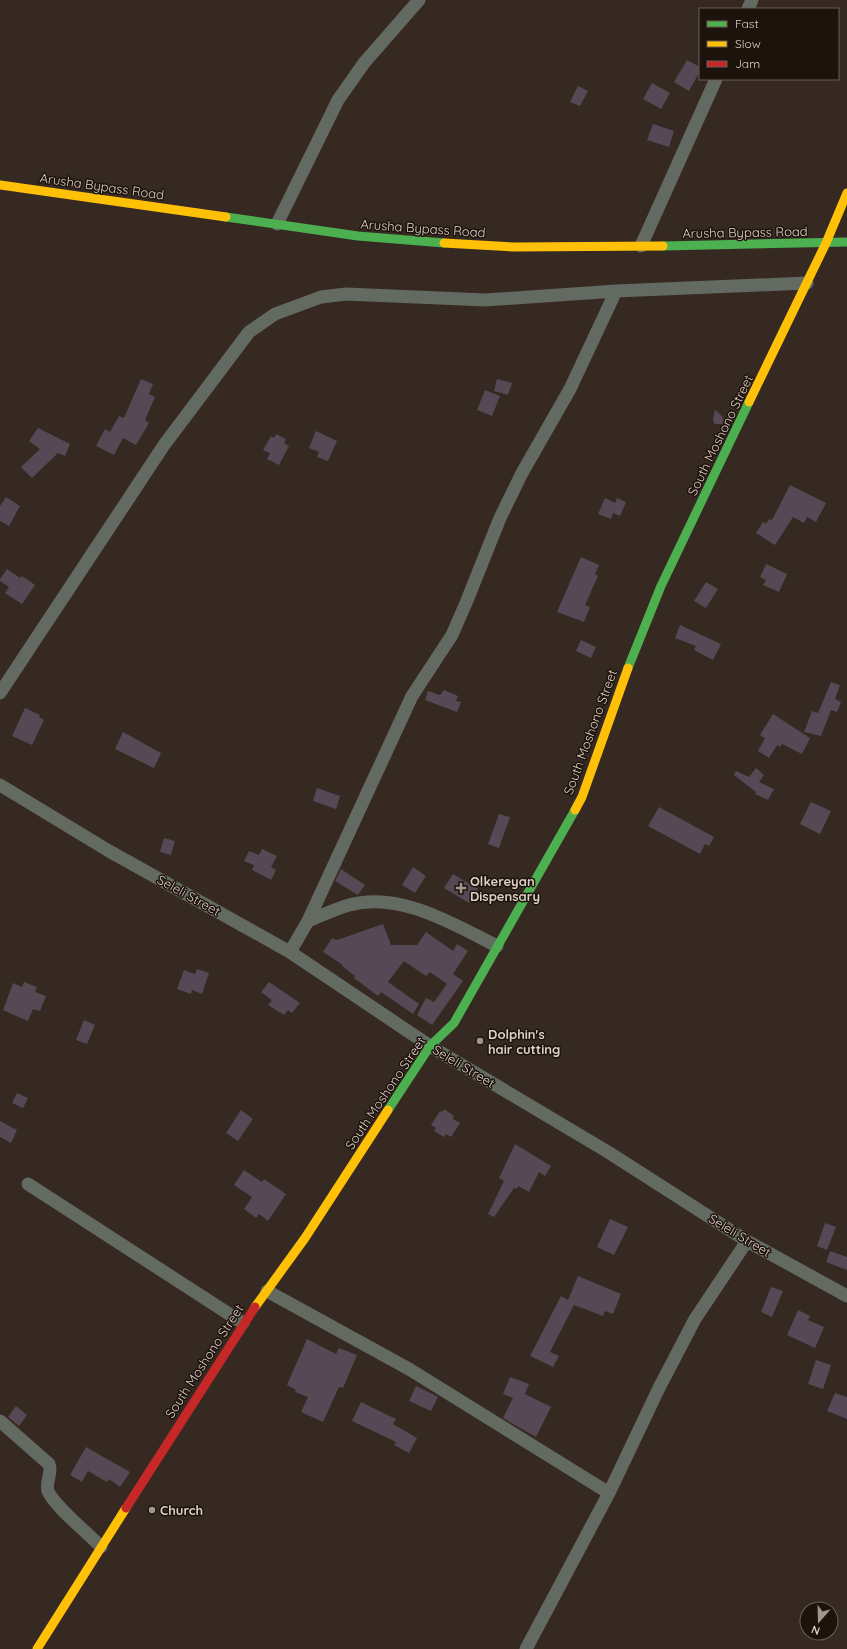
<svg xmlns="http://www.w3.org/2000/svg" width="847" height="1649" viewBox="0 0 847 1649" font-family="Quicksand,sans-serif">
<style>
.building{fill:#564854}
.lines{fill:none;stroke-linecap:round;stroke-linejoin:round}
.street{stroke:#636a61;stroke-width:13}
.fast{stroke:#4caf50;stroke-width:9}
.slow{stroke:#ffc107;stroke-width:9}
.jam{stroke:#c62828;stroke-width:9}
.poi-dot{fill:#a4968d;stroke:#1d130d;stroke-width:1.5}
.labels{text-anchor:middle;stroke-width:3;stroke-linejoin:round;paint-order:stroke}
.street-label{font-size:13px;fill:#dfd0c7;stroke:#1d130d}
.poi-label{font-size:13px;font-weight:bold;fill:#dfd0c7;stroke:#1d130d;text-anchor:start}
</style>
<rect width="100%" height="100%" fill="#362921"/>
<path class="building" d="M687,60l13,7v4l-11,20 -15,-9z
M652,83l18,10 -9,16 -18,-10z
M578,86l10,5 -8,15 -10,-4z
M653,124l21,7 -5,16 -22,-7z
M141,379l12,5 -4,10 6,3 -10,23 4,3 -13,22 -13,-7 -9,17 -18,-9 9,-17 5,3 9,-16 5,2z
M497,379l15,4 -4,12 -14,-4z
M485,390l15,6 -8,20 -15,-6z
M715,410l7,6 3,8h-11l-1,-5z
M38,428l32,16 -5,12 -7,-3 -26,25 -11,-11 19,-18 -11,-8z
M316,431l21,10 -9,20 -11,-4 2,-5 -10,-4z
M276,434l10,5 -2,4 5,3 -10,19 -12,-6 3,-6 -7,-3 8,-14 3,2z
M790,485l36,18 -10,19 -9,-5 -3,6 -11,-6 -18,28 -19,-12 7,-11 3,2 3,-5 3,1z
M6,497l14,9 -11,20 -9,-5v-15z
M605,498l10,5 2,-5 9,4 -6,14 -7,-3 -2,6 -13,-5z
M581,557l18,8 -4,9 3,2 -13,29 5,2 -6,15 -27,-10z
M766,564l21,10 -8,18 -16,-7 3,-5 -6,-3z
M7,569l13,9 2,-2 13,9 -13,19 -17,-11 4,-6 -9,-6v-2z
M706,582l12,7 -12,19 -12,-7z
M680,625l41,19 -8,16 -19,-10 2,-4 -21,-8z
M581,640l15,7 -5,11 -15,-7z
M831,682l9,3 -5,14 6,3 -4,10 -6,-2 -10,26 -17,-4 8,-21 6,2z
M444,690l14,6 -2,5 5,1 -4,10 -32,-12 3,-9 12,4z
M25,708l15,7 -1,2 5,3 -12,25 -20,-9z
M773,714l37,24 -8,16 -20,-10 -2,3 -3,-2 -8,13 -11,-7 7,-13 -5,-3z
M123,732l38,21 -7,15 -39,-19z
M756,768l8,7 -5,7 15,7 -6,11 -13,-6 1,-2 -22,-17 2,-4 13,6z
M317,788l23,8 -4,13 -23,-8z
M811,802l20,9 -11,23 -20,-10z
M659,807l55,30 -5,9 -4,-2 -5,10 -52,-28z
M499,814l11,3 -11,31 -11,-4z
M164,838l11,3 -4,14 -11,-3z
M262,849l15,7 -6,11 5,3 -5,10 -19,-10 2,-5 -10,-4 5,-10 10,4z
M413,867l13,9 -11,17 -13,-8z
M341,869l24,16 -7,10 -23,-14z
M453,874l25,15 -9,14 -25,-15z
M383,924l8,21h26l9,-13 27,19 4,-7 11,7 -15,23 10,7 -31,44 -15,-10 9,-17 8,4 13,-18 -17,-12 -4,4 -22,-15 -16,21 31,22 -6,10 -32,-22 -3,4 -24,-18 1,-2 -13,-10 1,-1 -20,-13 9,-14 5,2z
M197,969l12,4 -7,21 -10,-4 -1,4 -14,-5 7,-19 11,4z
M24,982l13,5 -2,5 11,4 -6,15 -7,-2 -5,12 -25,-11 10,-27 9,4z
M269,982l31,21 -8,10 -4,-3 -4,5 -16,-10 4,-5 -11,-8z
M84,1020l11,5 -8,19 -11,-4z
M17,1093l11,5 -5,10 -11,-5z
M444,1109l10,7 -1,3 7,4 -9,14 -5,-3 -2,3 -10,-6 2,-3 -5,-3 9,-14 2,1z
M241,1110l12,9 -15,22 -12,-8z
M0,1121l17,9 -6,13 -11,-6z
M515,1144l36,22 -6,10 -6,-4 -10,20 -11,-6 -1,3 -3,-1 -20,29 -6,-3 16,-33 -5,-3z
M244,1170l18,12 2,-3 22,15 -18,27 -9,-7 -3,4 -12,-9 8,-12 -18,-12z
M610,1219l18,8 -14,28 -17,-8z
M825,1223l11,4 -9,23 -10,-4z
M830,1251l17,6v13l-21,-8z
M578,1276l43,18 -8,20 -8,-3 -2,5 -29,-11 -24,47 9,4 -6,11 -23,-11 31,-60 7,4z
M771,1287l12,4 -11,26 -11,-5z
M798,1310l12,6 -2,4 16,7 -9,21 -28,-13z
M307,1339l29,15 3,-6 18,7 -14,33 -4,-1 -16,35 -22,-10 7,-15 -13,-5 1,-2 -9,-5z
M816,1360l15,5 -8,24 -15,-5z
M510,1377l19,7 -4,10 26,13 -15,30 -33,-19 10,-20 -10,-4z
M416,1386l22,11 -7,14 -22,-10z
M835,1393l12,4v22l-20,-8z
M361,1402l35,17 -3,5 24,14 -8,15 -15,-8 2,-3 -44,-21z
M16,1406l11,9 -8,11 -11,-9z
M86,1447l44,25 -10,15 -11,-8 -2,3 -19,-11 -6,11 -12,-7z"/>
<g class="lines">
<path class="street" d="M748,9l4,-9
M277,224l61,-124 26,-37 55,-63
M641,246l75,-167
M0,693l164,-248 85,-113 26,-18 46,-17 25,-3 139,6 131,-9 191,-8
M0,785l109,66 181,101 140,94 178,106 139,89 100,55
M308,921c13,-5 27,-12 41,-16 51,-14 104,19 148,41
M290,952l18,-31 104,-225 40,-61 14,-32 34,-85 22,-45 48,-84 46,-98
M28,1184l215,139
M267,1291l142,78 200,124
M0,1421l49,43c4,8 -4,18 -1,27 5,14 42,44 53,56
M526,1649l83,-156 50,-105 36,-69 52,-78"/>
<path class="fast" d="M226,217l132,19 86,7
M663,246l184,-4
M628,668l33,-82 88,-184
M388,1110l42,-64 24,-23 121,-213"/>
<path class="slow" d="M0,185l226,32
M444,243l70,4 149,-1
M749,402l77,-159 21,-50
M575,810l7,-13 46,-129
M255,1307l50,-69 83,-128
M37,1649l89,-141"/>
<path class="jam" d="M126,1508l129,-201"/>
</g>
<g class="poi-dot">
<path d="M459 882h4v4h4v4h-4v4h-4v-4h-4v-4h4z"/>
<circle cx="480" cy="1041" r="4"/>
<circle cx="152" cy="1510" r="4"/>
</g>
<g class="labels">
<g class="street-label">
<text transform="translate(102 186) rotate(8)" y="5">Arusha Bypass Road</text>
<text transform="translate(423 228) rotate(4)" y="5">Arusha Bypass Road</text>
<text transform="translate(745 232) rotate(-1)" y="5">Arusha Bypass Road</text>
<text transform="translate(720 435) rotate(-64)" y="5">South Moshono Street</text>
<text transform="translate(590 732) rotate(-70)" y="5">South Moshono Street</text>
<text transform="translate(189 895) rotate(29)" y="5">Seleli Street</text>
<text transform="translate(464 1066) rotate(31)" y="5">Seleli Street</text>
<text transform="translate(385 1093) rotate(-56)" y="5">South Moshono Street</text>
<text transform="translate(740 1235) rotate(31)" y="5">Seleli Street</text>
<text transform="translate(204 1361) rotate(-57)" y="5">South Moshono Street</text>
</g>
<g class="poi-label">
<text x="470" y="886">Olkereyan<tspan x="470" dy="15">Dispensary</tspan></text>
<text x="488" y="1039">Dolphin's<tspan x="488" dy="15">hair cutting</tspan></text>
<text x="160" y="1515">Church</text>
</g>
</g>
<rect x="699" y="8" width="140" height="72" fill="#1d130d" stroke="#6b5f57"/>
<rect x="707" y="21" width="20" height="6" fill="#4caf50" stroke="#6b5f57"/>
<text x="735" y="28" font-size="12" fill="#dfd0c7">Fast</text>
<rect x="707" y="41" width="20" height="6" fill="#ffc107" stroke="#6b5f57"/>
<text x="735" y="48" font-size="12" fill="#dfd0c7">Slow</text>
<rect x="707" y="61" width="20" height="6" fill="#c62828" stroke="#6b5f57"/>
<text x="735" y="68" font-size="12" fill="#dfd0c7">Jam</text>
<g transform="translate(819 1621) rotate(200)"><circle r="19" fill="#1d130d" stroke="#6b5f57"/>
<path d="M0-3L7 15L0 10L-7 15Z" fill="#a4968d"/>
<text y="-6" font-size="11" font-weight="bold" text-anchor="middle" fill="#dfd0c7">N</text>
</g>
</svg>
